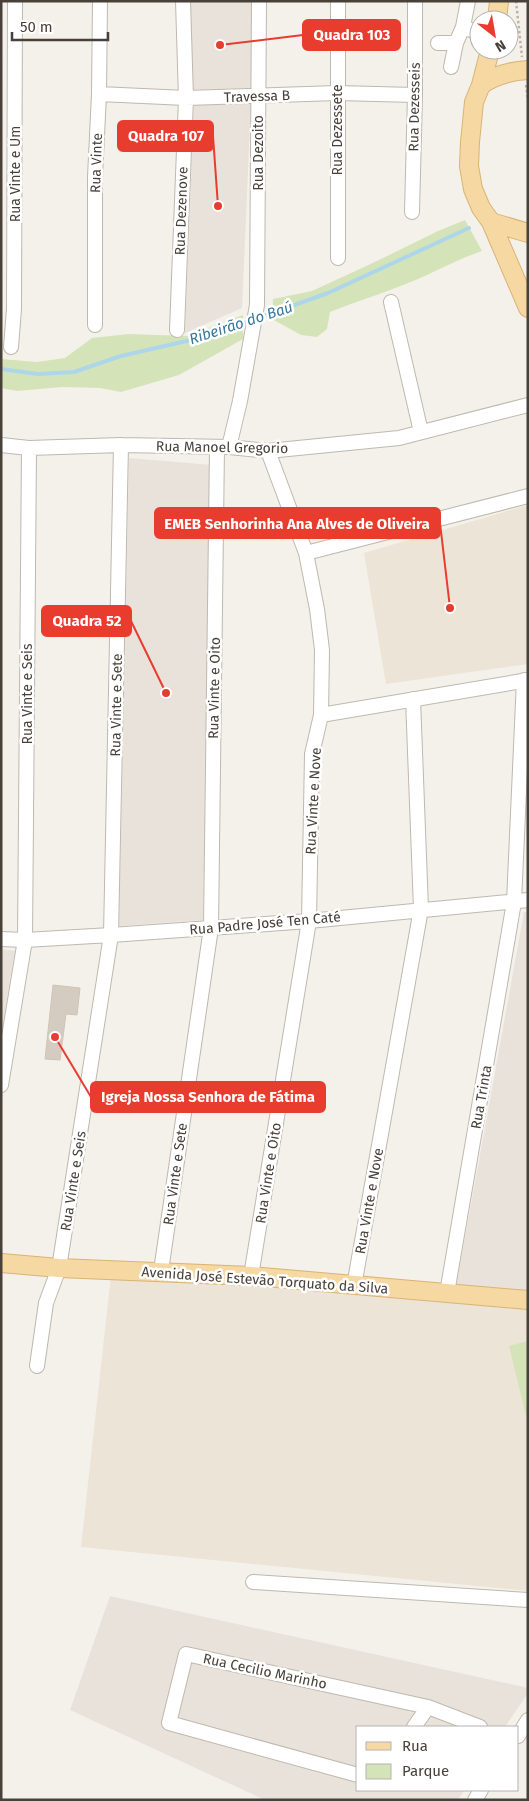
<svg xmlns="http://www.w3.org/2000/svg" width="529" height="1801" viewBox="0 0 529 1801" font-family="'Fira Sans',sans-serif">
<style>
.residential{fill:#e8e2da}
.education{fill:#ece4d6}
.green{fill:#d4e4b8}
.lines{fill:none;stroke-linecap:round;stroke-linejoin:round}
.stream{stroke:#add6eb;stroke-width:4}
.building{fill:#d5ccc1;stroke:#cfc3b5}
.minor-casing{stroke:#bfb8ae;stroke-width:16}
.major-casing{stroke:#dab373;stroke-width:20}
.path{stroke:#c0b2a1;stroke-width:2.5;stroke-dasharray:2.5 2.5;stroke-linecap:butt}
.minor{stroke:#fff;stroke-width:14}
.major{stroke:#f6d8a3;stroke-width:18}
.labels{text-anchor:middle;stroke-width:5;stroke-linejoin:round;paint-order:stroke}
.street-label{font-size:14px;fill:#484139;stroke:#fff}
.water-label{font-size:15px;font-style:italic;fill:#37789c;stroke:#fff}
.leader{fill:none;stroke:#e83c2f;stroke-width:2}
.callout-dot{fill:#e83c2f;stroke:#fff;stroke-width:2}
.callout{fill:#e83c2f;stroke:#e83c2f;stroke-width:2}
.callout-label{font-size:15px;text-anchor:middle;font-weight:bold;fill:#fff}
</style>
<rect width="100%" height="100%" fill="#f4f1eb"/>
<path class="residential" d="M188,1h63l1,87 -62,2z
M251,103l-9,205 -57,25 9,-229z
M129,458l83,7 -9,455 -84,6z
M524,912h4v384l-72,-9z
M1,949l14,2 -14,84z
M110,1596l418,92v5l-23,34h-147v63h106l-6,10h-193l-195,-90z"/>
<path class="education" d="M528,505v159l-142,20 -22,-131z
M111,1275l417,34v282l-447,-44z"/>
<path class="green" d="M465,220l17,31c-27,9 -52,24 -79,34 -24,10 -49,17 -73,27l-3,17 -10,8 -16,-2 -29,-16 1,-20 39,-8 65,-30 61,-30z
M243,315v24l-64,36 -58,17 -21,-4 -38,-1 -45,4 -16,-3v-29l36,3 28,-4 27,-20 37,-4 58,2z
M528,1341v83l-19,-78z"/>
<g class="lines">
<path class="stream" d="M258,318l70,-25 141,-65
M1,369l37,5 36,-2 47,-16 92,-21 38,-15"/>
</g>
<path class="building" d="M53,985l27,3 -3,27 -11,-1 -6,46 -15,-1z"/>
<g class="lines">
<defs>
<path id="minor" d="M468,1l-5,26 16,6
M438,43h18l7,-16
M451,67l5,-24
M99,94l87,4 151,-5 78,2
M412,212l3,-117v-94
M338,258v-257
M391,302l30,130
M95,325v-148l4,-83 1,-93
M177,330l9,-232 -3,-97
M11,347l3,-38 1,-308
M1,445l28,3 92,-3 108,2 39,4 131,-13 129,-33
M229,447l11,-46 17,-96 2,-304
M306,553l222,-57
M321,715l207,-35
M1,939l24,1 86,-5 198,-14 219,-21
M1,1085l24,-145 4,-492
M161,1271l50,-343 6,-481
M251,1276l58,-355 3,-167 9,-39 1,-65 -5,-41 -11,-56 -38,-102
M354,1286l67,-377 -8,-210
M447,1293l67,-391 10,-222
M37,1366l9,-63 13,-35 52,-333 10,-490
M253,1582l275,18
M414,1727l14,-20
M518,1736l10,-16
M358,1775l-189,-52 17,-69 242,53 52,20
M475,1800l6,-10"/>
<path id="major" d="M497,20l2,-19
M490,50l-9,35 -7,17 -4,40 -1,24 4,23 8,19 10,14 37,86
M481,85c14,-10 29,-14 47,-15
M491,222l37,11
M1,1263l58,5 192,8 277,24"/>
</defs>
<use href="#minor" class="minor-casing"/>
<use href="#major" class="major-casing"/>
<path class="path" d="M516,1l6,56
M526,85l2,15"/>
<use href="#minor" class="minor"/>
<use href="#major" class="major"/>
</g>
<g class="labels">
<g class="street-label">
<text transform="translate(257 96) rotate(-2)" y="5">Travessa B</text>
<text transform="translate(414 107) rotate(-89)" y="5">Rua Dezesseis</text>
<text transform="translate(337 130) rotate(-90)" y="5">Rua Dezessete</text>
<text transform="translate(258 153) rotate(-90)" y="5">Rua Dezoito</text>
<text transform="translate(96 163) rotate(-88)" y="5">Rua Vinte</text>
<text transform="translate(15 174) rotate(-90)" y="5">Rua Vinte e Um</text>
<text transform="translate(181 211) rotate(-88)" y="5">Rua Dezenove</text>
<text transform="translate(222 447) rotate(1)" y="5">Rua Manoel Gregorio</text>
<text transform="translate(214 688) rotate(-89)" y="5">Rua Vinte e Oito</text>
<text transform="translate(27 694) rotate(-90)" y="5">Rua Vinte e Seis</text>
<text transform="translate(116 705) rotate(-89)" y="5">Rua Vinte e Sete</text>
<text transform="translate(313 801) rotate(-87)" y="5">Rua Vinte e Nove</text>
<text transform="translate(265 923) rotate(-5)" y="5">Rua Padre José Ten Caté</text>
<text transform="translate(481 1097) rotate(-80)" y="5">Rua Trinta</text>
<text transform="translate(268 1173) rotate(-81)" y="5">Rua Vinte e Oito</text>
<text transform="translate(175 1174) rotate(-82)" y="5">Rua Vinte e Sete</text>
<text transform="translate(73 1181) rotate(-81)" y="5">Rua Vinte e Seis</text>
<text transform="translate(369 1201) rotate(-80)" y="5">Rua Vinte e Nove</text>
<text transform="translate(265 1280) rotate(4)" y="5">Avenida José Estevão Torquato da Silva</text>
<text transform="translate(265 1671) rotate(12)" y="5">Rua Cecilio Marinho</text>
</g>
<g class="water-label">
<text transform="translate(241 323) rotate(-18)" y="5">Ribeirão do Baú</text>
</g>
</g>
<path class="leader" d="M220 45L303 35M218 206L213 136M450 608L440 523M166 693L131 621M55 1037L91 1097"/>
<g class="callout-dot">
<circle cx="220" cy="45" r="5"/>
<circle cx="218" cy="206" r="5"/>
<circle cx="450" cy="608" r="5"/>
<circle cx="166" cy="693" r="5"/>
<circle cx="55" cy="1037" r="5"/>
</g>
<g class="callout">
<rect x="303" y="20" width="97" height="30" rx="5"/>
<rect x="118" y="121" width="95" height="30" rx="5"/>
<rect x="155" y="508" width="285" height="30" rx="5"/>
<rect x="42" y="606" width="89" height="30" rx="5"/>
<rect x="91" y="1082" width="234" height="30" rx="5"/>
</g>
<g class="callout-label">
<text x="352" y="40">Quadra 103</text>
<text x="166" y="141">Quadra 107</text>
<text x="297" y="529">EMEB Senhorinha Ana Alves de Oliveira</text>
<text x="87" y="626">Quadra 52</text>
<text x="208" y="1102">Igreja Nossa Senhora de Fátima</text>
</g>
<rect width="529" height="1801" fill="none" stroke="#484139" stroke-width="5"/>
<rect x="356" y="1726" width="162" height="65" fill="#ffffff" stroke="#b6b3b0"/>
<rect x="366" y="1742" width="25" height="8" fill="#f6d8a3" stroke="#b6b3b0"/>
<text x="402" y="1751" font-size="15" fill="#484139">Rua</text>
<rect x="366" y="1764" width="25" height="15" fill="#d4e4b8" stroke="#b6b3b0"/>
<text x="402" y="1776" font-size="15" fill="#484139">Parque</text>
<g transform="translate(494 35) rotate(149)"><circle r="24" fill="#ffffff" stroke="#b6b3b0"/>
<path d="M0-4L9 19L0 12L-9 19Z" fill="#e83c2f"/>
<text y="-8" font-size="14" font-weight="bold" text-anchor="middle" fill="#484139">N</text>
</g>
<path d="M12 32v8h96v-8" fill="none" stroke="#484139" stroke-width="2.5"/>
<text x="20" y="32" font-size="15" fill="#484139" stroke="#ffffff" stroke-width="4" paint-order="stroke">50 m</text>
</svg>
